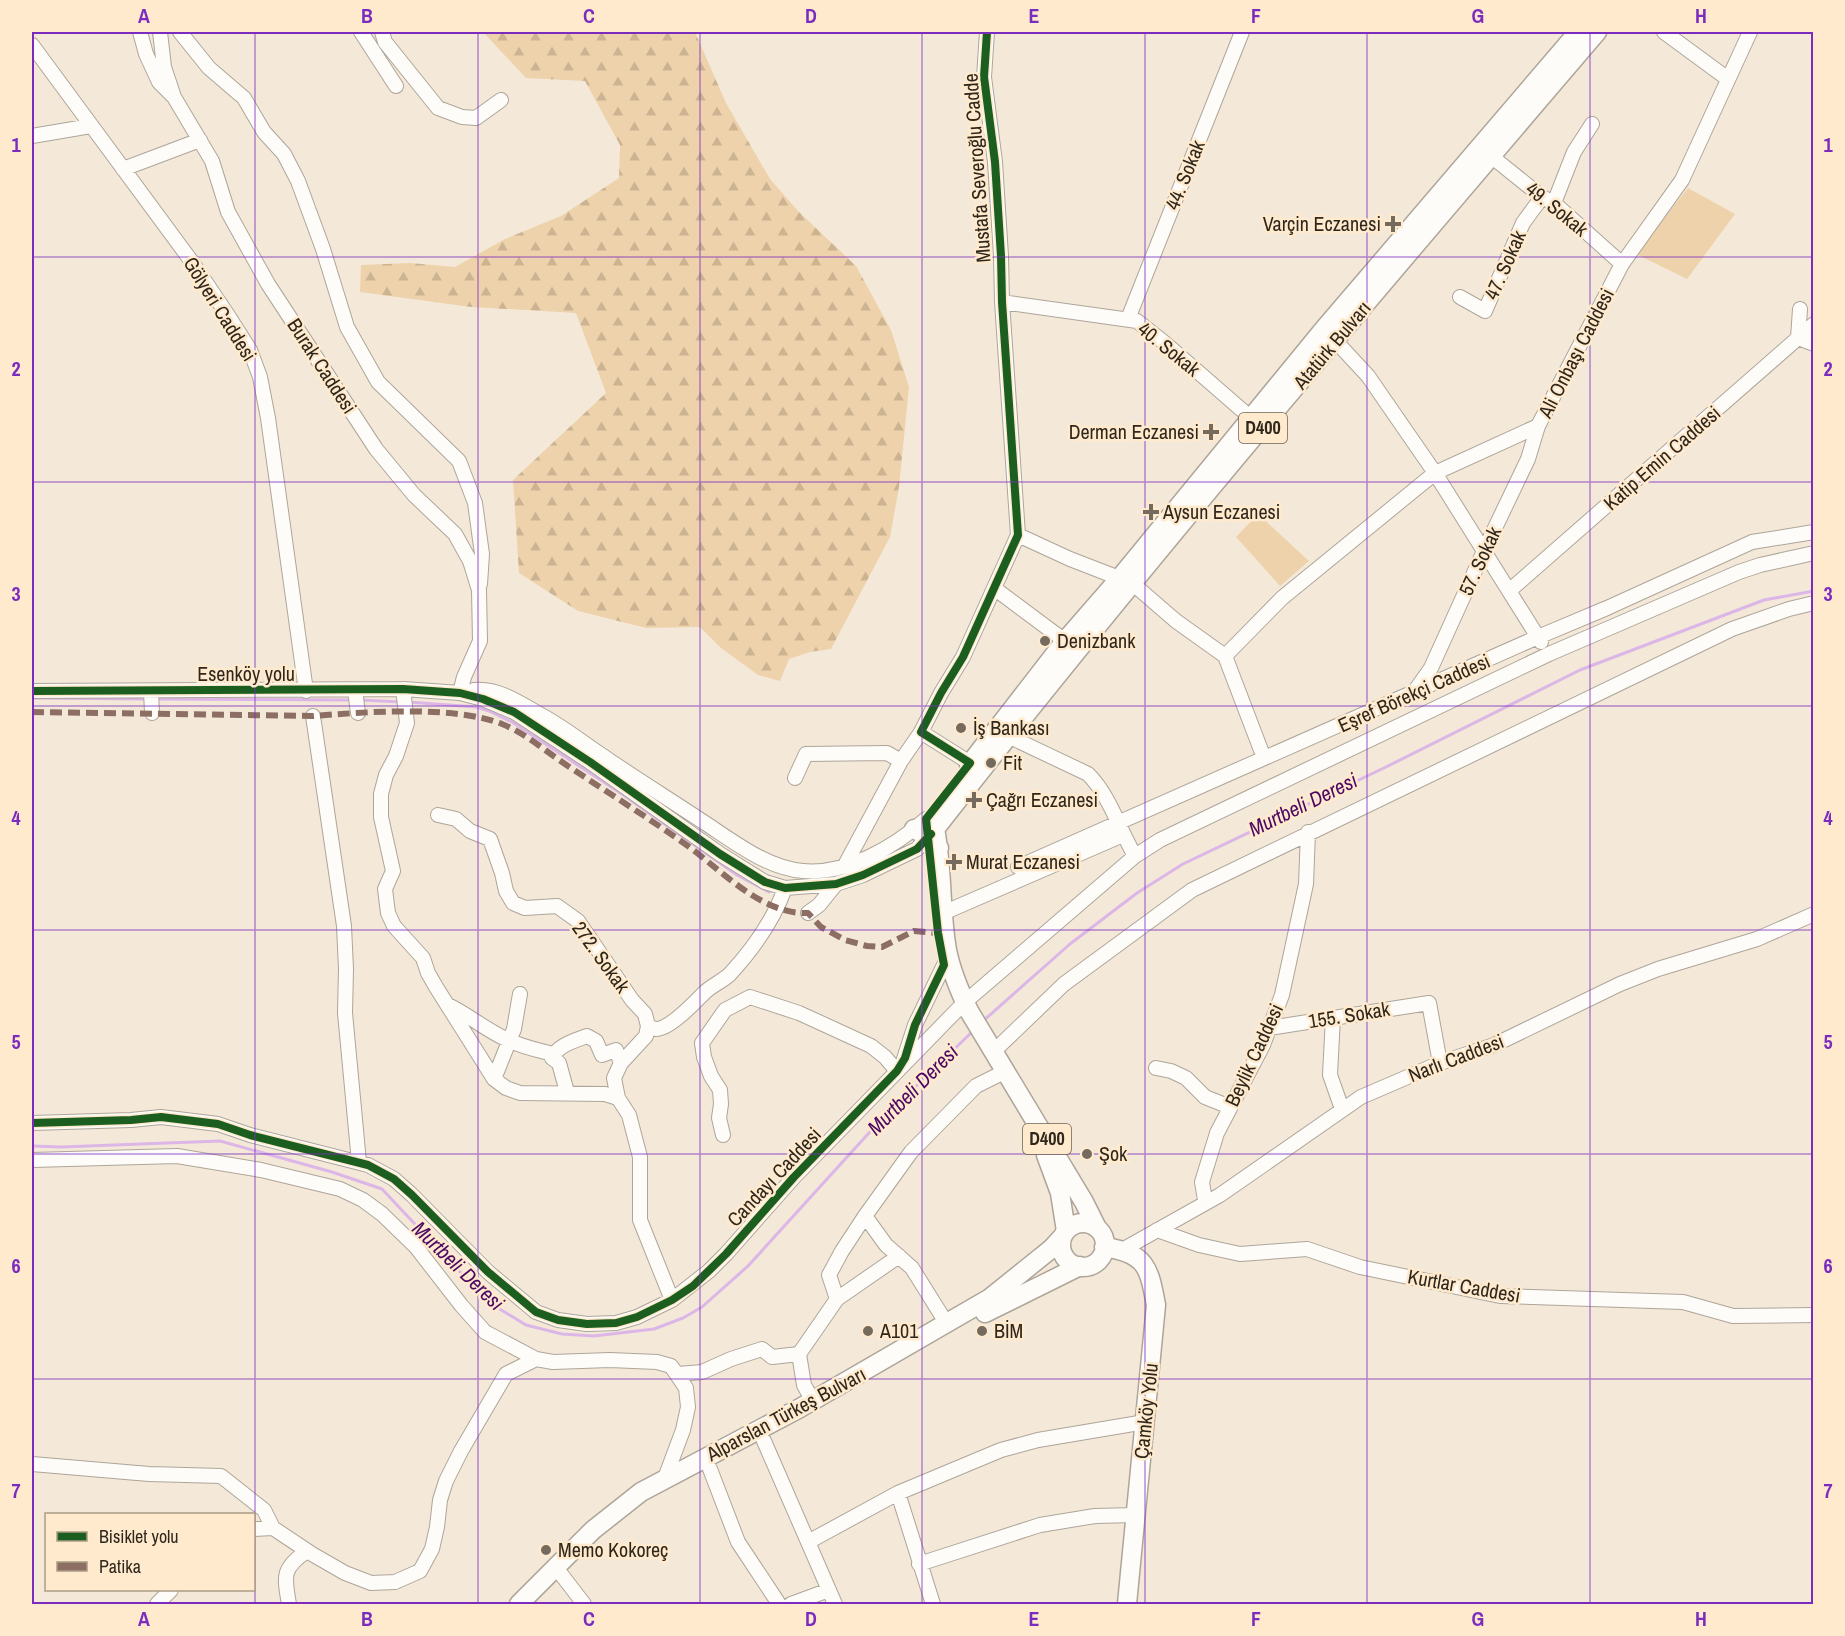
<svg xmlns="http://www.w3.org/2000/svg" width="1845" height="1636" viewBox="0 0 1845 1636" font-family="'Archivo Narrow',sans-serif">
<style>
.forest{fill:url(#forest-firs)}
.green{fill:#eed2ab}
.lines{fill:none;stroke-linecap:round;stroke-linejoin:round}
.stream{stroke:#dcb6e6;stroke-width:3}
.minor-casing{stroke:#aea599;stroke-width:16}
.major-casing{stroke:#aea599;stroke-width:21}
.minor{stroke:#fdfcf9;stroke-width:14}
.major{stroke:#fdfcf9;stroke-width:18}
.quiet{stroke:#8d6e63;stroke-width:6;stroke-dasharray:12 6;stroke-linecap:butt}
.cycleway-casing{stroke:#ffeace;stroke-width:11}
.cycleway{stroke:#1b5e20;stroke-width:8}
.grid{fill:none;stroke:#7b2cbf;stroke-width:1.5;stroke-opacity:0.55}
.poi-dot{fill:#746b5e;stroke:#ffeace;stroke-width:2}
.labels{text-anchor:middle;stroke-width:5;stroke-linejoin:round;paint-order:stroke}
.shield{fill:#ffeace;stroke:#6d6251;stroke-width:1.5}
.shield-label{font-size:18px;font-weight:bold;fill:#2f271c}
.street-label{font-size:20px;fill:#2f271c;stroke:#ffeace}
.poi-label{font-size:20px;fill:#2f271c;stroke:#ffeace;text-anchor:start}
.water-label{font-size:21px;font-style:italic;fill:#4c0964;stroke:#ffeace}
.neatline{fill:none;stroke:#7b2cbf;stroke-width:2}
.grid-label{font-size:20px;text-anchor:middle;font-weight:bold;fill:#7b2cbf}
</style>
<defs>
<pattern id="forest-firs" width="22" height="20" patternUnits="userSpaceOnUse" patternTransform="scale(1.5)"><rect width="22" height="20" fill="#eed2ab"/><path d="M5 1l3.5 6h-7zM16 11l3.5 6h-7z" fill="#ccb493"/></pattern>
</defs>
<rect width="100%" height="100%" fill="#f4e9d9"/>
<path class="forest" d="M483,32h212l31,71 44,76 29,33 57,54 35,64 18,57 -10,100 -9,50 -59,112 -21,3 -21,7 -9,22 -22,-6 -37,-27 -21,-21 -54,1 -68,-17 -59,-38 -6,-93 93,-87 -30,-80 -105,-6 -111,-15 1,-27 49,-2 45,4 50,-28 56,-23 58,-38 1,-33 -35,-64 -59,-3z"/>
<path class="green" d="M1688,188l47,26 -48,65 -51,-25z
M1258,514l51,47 -29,25 -44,-49z"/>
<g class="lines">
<path class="stream" d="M32,698l115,1
M156,699l195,1
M360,700l42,2
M408,702l68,5 13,4 23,11 110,72 115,81 32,17
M982,1022l88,-78 67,-51 46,-29 203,-97 194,-97 184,-70 50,-9
M32,1146l29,1 159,-6 112,31 50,17 76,81 40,38 28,17 36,9 32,2 60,-7 29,-11 19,-11 46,-41 130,-143 95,-92"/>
<defs>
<path id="minor" d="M140,32l6,22 13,28 15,15 38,64 16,51 40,72 108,165 38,46 41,39 15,27 9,29 1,51 -16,36 -4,16
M160,32l4,35 9,27
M180,32l29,36 35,30 20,34 20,22 14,27 25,68 24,78 31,55 81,79 16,42 7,51 -2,30
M361,32l35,54
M382,32l3,10 53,66 24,9 14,1 25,-18
M1664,32l64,47
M32,45l160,217 37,55 21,33 10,27 8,41 38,273
M32,136l59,-10
M1491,156l51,41 12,6 68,61
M123,169l77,-29
M1554,203l20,-51 18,-28
M1460,297l25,14 38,-88 19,-26
M1002,302l135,19 29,23 85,74
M1800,309l-2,29 16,6
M1128,319l114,-287
M1330,335l38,41 67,97 106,169
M1018,535l52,24 62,24 44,38 49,35
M994,588l71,53
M1509,591l305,-267
M403,689l4,34 -11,33 -10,19 -5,19v23l12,54 -8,18 3,24 6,13 29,32 5,15 8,14 58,92 12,9 14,5 85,1 13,4 11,17 11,42v63l32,80
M355,690l3,23
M474,690c23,-3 48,14 67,25 23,12 43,29 65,43 32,22 66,43 99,65 29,19 62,45 98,48 44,4 91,-24 123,-52
M32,691l371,-2 57,4 23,6 31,13 76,50 130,92 45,28 20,6 51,-4 27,-9 54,-26 16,-18
M151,691l1,22
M1414,692l17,-24 53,-117 44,-92 10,-33
M313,716l31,210 2,43 -1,44 14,149
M921,732l49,31
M1008,736l80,38c22,22 31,55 47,82
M1264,758l-39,-102 57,-58 153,-125 103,-47 84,-162 60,-84 68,-148
M795,778l11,-24 81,-1 14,8
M438,815l18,4 14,12 20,8 12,34 4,18 7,12 12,5 32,-2 21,15 54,79 13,14 3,12 -2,10 -25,27 -7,15 4,20
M845,865l56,-104 20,-29 20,-39 22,-36 55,-122 -16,-233 -1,-46 -6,-94 -11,-85 3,-45
M1018,867l520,-230 69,-29 145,-66 62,-10
M808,913l11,-8 17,-21
M943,913l180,-78
M965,1002l170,-146 25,-16 389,-186 190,-82 21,-7 54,-12
M448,1005c21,10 39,26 60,35 14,7 30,10 45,14
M1333,1017l-3,58 12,34
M648,1026c3,1 5,3 8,3 14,0 39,-27 48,-36 8,-8 19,-12 26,-19 23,-25 44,-55 55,-86
M1269,1028l160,-25 11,60
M993,1052l71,-68 128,-94 540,-261 57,-20 25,-6
M903,1062l12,-37 29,-60
M1156,1068l15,3 15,7 19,19 25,10
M494,1079l20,-50 6,-35
M567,1092l-8,-29 -7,-5c6,-13 22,-17 35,-22l9,5 6,14 14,-5 5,13
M32,1123l99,-3 30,-3 57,7 32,11 118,30 26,14 18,16 76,77 48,40 22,8 29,4 29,-1 21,-6 35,-17 37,-29 17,-17 68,-77 165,-169
M723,1135l-4,-17 2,-14 -1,-14 -9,-14 -7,-19 -2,-14 23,-33 25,-13 49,16 72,33 14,11 12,14
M32,1160l145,-4 84,14 79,19 23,11 19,14 34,33 45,58 24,27 51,27
M1207,1202l-2,-2 -3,-18 15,-49 46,-88 19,-50 24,-111 2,-52
M1157,1230l42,15 41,9 67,-5 53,18 140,29 183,6 50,14 81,-1
M1122,1250l98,-55 141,-98 79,-34 54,-18 126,-61 38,-15 99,-30 57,-25
M837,1299l-8,-24 13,-24 23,-35
M947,1324l-35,-56 -26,-23 -21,-29 46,-64 65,-66 22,-11
M678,1374l24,-2 29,-13 31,-10 10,8 27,-3
M813,1401l-9,-16 -5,-31 38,-55 62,-43
M764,1441l71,163
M32,1464l117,10 72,2 43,34 9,18
M710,1469l28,73 41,62
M898,1493l35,111
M254,1529l19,-1 39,26 33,19 26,10 24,-1 25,-11 12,-22 5,-22 3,-27 6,-19 15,-30 45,-77 30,-15 17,3 57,-2 47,2 14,4 15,22 2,19 -5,23 -18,48
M808,1542l90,-49 103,-43 37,-10 107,-18
M919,1564l121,-39 55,-9 41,-1
M561,1574l23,30
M157,1604l14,-14
M289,1604c-5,-28 -7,-36 18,-53
M791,1604l38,-14"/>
<path id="major" d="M969,765l96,-124 54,-62 205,-250 254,-297
M914,829l18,10 7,9
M1046,1155l14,38 6,38
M1061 1245a22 22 0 1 1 44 0a22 22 0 1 1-44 0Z
M1097,1228l-13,-26 -115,-191c-9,-19 -18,-40 -22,-61 -7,-40 -4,-81 -12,-121 213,-272 438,-535 662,-797
M1104,1247c42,6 45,20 52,58l-29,299
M985,1313l95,-47
M519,1604l74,-74 48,-38 159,-84 190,-110 61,-49 12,-13"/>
</defs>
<use href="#minor" class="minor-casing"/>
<use href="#major" class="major-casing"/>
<use href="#minor" class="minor"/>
<use href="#major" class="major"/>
<path class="quiet" d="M32,712l281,4c52,-4 141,-11 189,8 25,10 47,30 69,44 39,26 79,51 117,78 35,26 75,69 120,67l13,14 24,13 22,6 15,1 32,-16 24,2"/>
<defs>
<path id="cycleway" d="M32,691l371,-2 57,4 23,6 31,13 76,50 130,92 45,28 20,6 51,-4 27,-9 54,-26 14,-15
M32,1123l99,-3 30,-3 57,7 32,11 118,30 26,14 18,16 76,77 48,40 22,8 29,4 29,-1 21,-6 35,-17 21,-14 33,-32 68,-77 103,-106 8,-13 10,-33 29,-60 -6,-32 -12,-114 44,-56 -49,-31 20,-39 22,-36 55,-122 -16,-233 -1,-46 -6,-94 -11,-85 3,-45"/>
</defs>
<use href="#cycleway" class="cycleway-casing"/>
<use href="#cycleway" class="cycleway"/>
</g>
<path class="grid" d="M255,32v1572M478,32v1572M700,32v1572M922,32v1572M1145,32v1572M1367,32v1572M1590,32v1572M32,257h1782M32,482h1782M32,706h1782M32,930h1782M32,1154h1782M32,1379h1782"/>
<g class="poi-dot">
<path d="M1390 215h6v6h6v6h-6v6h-6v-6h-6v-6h6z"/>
<path d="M1208 423h6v6h6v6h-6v6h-6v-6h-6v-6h6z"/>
<path d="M1148 503h6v6h6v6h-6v6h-6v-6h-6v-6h6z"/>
<circle cx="1045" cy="641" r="6"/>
<circle cx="961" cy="728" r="6"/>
<circle cx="991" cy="763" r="6"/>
<path d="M971 791h6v6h6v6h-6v6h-6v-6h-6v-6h6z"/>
<path d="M951 853h6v6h6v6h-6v6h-6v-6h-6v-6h6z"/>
<circle cx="1087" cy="1154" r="6"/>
<circle cx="868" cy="1331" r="6"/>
<circle cx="982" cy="1331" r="6"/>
<circle cx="546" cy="1550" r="6"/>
</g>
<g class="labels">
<g class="shield">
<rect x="1239" y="413" width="48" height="30" rx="4.5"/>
<rect x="1023" y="1124" width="48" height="30" rx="4.5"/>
</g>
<g class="shield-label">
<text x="1263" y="434">D400</text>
<text x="1047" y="1145">D400</text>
</g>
<g class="street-label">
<text transform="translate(977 168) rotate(-94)" y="7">Mustafa Severoğlu Cadde</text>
<text transform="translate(1185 175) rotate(-68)" y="7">44. Sokak</text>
<text transform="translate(1557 209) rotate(39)" y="7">49. Sokak</text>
<text transform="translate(1505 265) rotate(-66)" y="7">47. Sokak</text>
<text transform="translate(220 309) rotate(58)" y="7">Gölyeri Caddesi</text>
<text transform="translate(1332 345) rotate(-50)" y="7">Atatürk Bulvarı</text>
<text transform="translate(1169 349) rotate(39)" y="7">40. Sokak</text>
<text transform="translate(1576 353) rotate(-63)" y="7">Ali Onbaşı Caddesi</text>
<text transform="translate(322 366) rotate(57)" y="7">Burak Caddesi</text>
<text transform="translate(1662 458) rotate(-41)" y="7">Katip Emin Caddesi</text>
<text transform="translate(1480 561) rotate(-65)" y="7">57. Sokak</text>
<text x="246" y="681">Esenköy yolu</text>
<text transform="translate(1414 693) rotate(-24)" y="7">Eşref Börekçi Caddesi</text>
<text transform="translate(601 957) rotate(54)" y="7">272. Sokak</text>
<text transform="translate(1349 1015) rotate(-9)" y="7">155. Sokak</text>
<text transform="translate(1254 1055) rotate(-65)" y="7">Beylik Caddesi</text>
<text transform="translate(1456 1058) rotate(-21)" y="7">Narlı Caddesi</text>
<text transform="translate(774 1177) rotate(-47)" y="7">Candayı Caddesi</text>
<text transform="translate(1464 1286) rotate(10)" y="7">Kurtlar Caddesi</text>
<text transform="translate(1146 1411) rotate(-84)" y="7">Çamköy Yolu</text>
<text transform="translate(786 1414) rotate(-28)" y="7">Alparslan Türkeş Bulvarı</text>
</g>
<g class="poi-label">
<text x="1381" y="231" text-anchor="end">Varçin Eczanesi</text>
<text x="1199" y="439" text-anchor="end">Derman Eczanesi</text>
<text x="1163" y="519">Aysun Eczanesi</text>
<text x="1057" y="648">Denizbank</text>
<text x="973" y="735">İş Bankası</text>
<text x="1003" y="770">Fit</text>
<text x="986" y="807">Çağrı Eczanesi</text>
<text x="966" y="869">Murat Eczanesi</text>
<text x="1099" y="1161">Şok</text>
<text x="880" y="1338">A101</text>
<text x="994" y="1338">BİM</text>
<text x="558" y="1557">Memo Kokoreç</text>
</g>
<g class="water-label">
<text transform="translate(1303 805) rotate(-26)" y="7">Murtbeli Deresi</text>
<text transform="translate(913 1090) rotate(-45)" y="7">Murtbeli Deresi</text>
<text transform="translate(458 1266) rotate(44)" y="7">Murtbeli Deresi</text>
</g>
</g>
<rect width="1845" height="1636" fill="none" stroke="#ffeace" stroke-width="66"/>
<rect x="45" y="1513" width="210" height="78" fill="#ffeace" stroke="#ac9c87" stroke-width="1.5"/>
<rect x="57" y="1532" width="30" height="9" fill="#1b5e20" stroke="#ac9c87" stroke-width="1.5"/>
<text x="99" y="1543" font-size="18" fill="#2f271c">Bisiklet yolu</text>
<rect x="57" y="1562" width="30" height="9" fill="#8d6e63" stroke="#ac9c87" stroke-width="1.5"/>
<text x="99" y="1573" font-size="18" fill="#2f271c">Patika</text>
<rect x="33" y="33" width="1779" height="1570" class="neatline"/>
<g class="grid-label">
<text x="144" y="23">A</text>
<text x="367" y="23">B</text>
<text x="589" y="23">C</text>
<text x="811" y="23">D</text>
<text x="1034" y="23">E</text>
<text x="1256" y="23">F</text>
<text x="1478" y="23">G</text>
<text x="1701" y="23">H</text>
<text x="16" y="152">1</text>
<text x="1828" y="152">1</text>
<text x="16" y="376">2</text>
<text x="1828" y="376">2</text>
<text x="16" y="601">3</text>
<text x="1828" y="601">3</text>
<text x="16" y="825">4</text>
<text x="1828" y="825">4</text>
<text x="16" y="1049">5</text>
<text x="1828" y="1049">5</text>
<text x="16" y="1273">6</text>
<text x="1828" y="1273">6</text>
<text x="16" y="1498">7</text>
<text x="1828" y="1498">7</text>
<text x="144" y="1626">A</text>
<text x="367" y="1626">B</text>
<text x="589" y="1626">C</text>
<text x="811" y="1626">D</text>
<text x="1034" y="1626">E</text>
<text x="1256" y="1626">F</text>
<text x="1478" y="1626">G</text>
<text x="1701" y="1626">H</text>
</g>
</svg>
